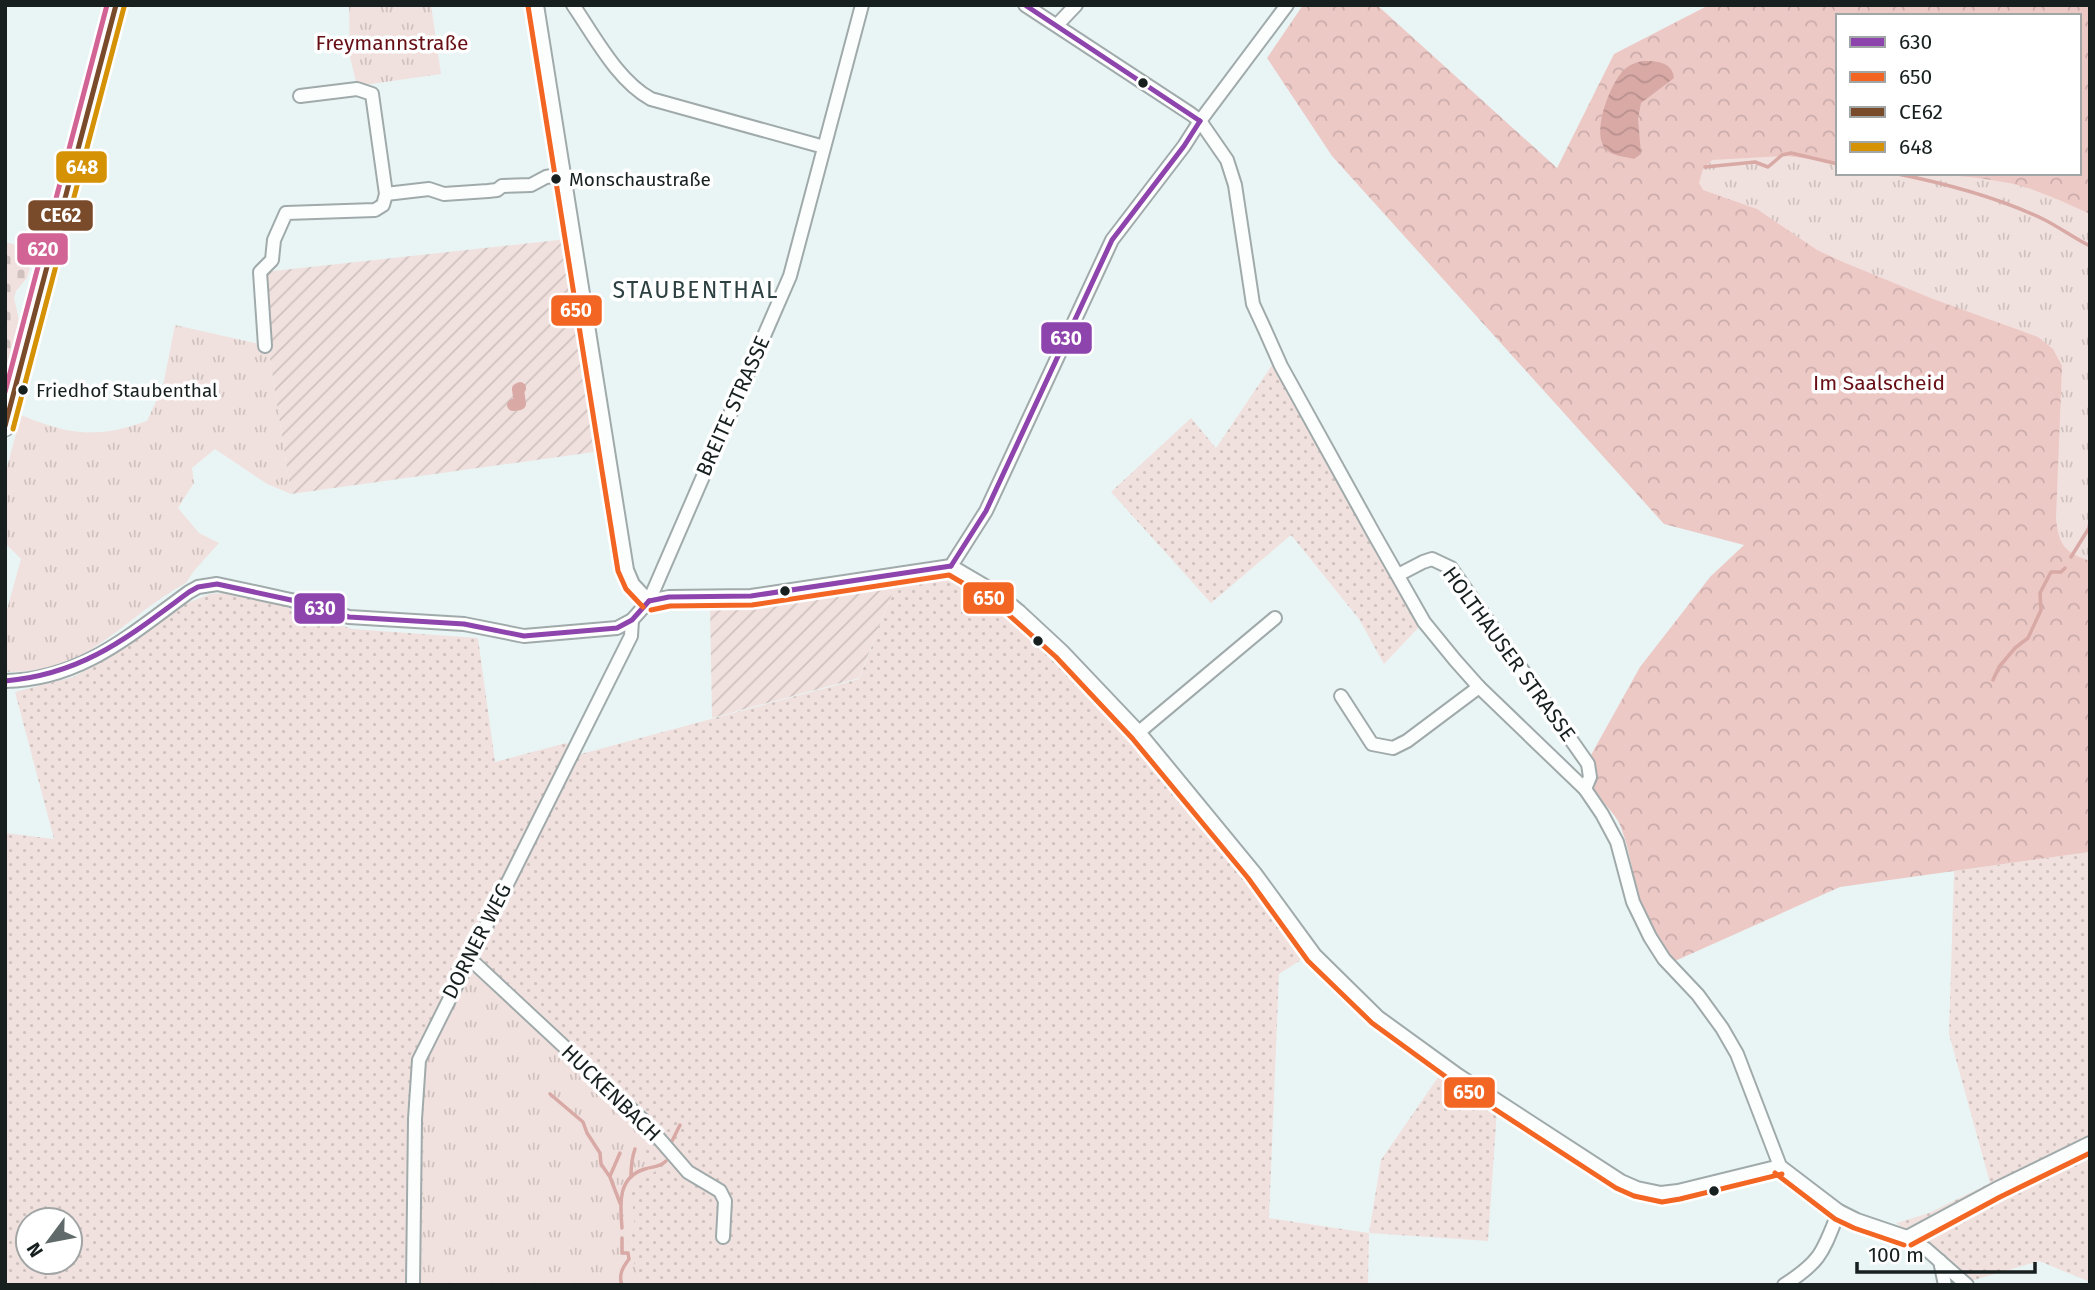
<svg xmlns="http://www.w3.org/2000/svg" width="2095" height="1290" font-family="'Fira Sans',sans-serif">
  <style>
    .grass { fill: url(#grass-dots); fill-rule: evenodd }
    .forest { fill: url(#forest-crowns); fill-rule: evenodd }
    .cemetery { fill: url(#cemetery-stones) }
    .park { fill: url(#park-tufts) }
    .garden { fill: url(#garden-furrows) }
    .water { fill: url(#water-waves) }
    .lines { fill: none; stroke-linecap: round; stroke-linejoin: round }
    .stream { stroke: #d8a9a5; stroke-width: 3.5 }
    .canal { stroke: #d8a9a5; stroke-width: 12 }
    .street-casing { stroke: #a0aaaa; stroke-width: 16 }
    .secondary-casing { stroke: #a0aaaa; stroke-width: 21 }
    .street { stroke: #fcfefe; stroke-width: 12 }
    .secondary { stroke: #fcfefe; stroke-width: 18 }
    .bus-1-casing { stroke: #fff; stroke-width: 10 }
    .bus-2-casing { stroke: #fff; stroke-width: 10 }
    .bus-3-casing { stroke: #fff; stroke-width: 10 }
    .bus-4-casing { stroke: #fff; stroke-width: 10 }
    .bus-5-casing { stroke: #fff; stroke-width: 10 }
    .bus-1 { stroke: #8e44ad; stroke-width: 5 }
    .bus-2 { stroke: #f26522; stroke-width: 5 }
    .bus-3 { stroke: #7a4b2a; stroke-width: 5 }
    .bus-4 { stroke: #d59205; stroke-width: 5 }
    .bus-5 { stroke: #d26395; stroke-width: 5 }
    .bus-dot { fill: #171f1f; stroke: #fff; stroke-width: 2.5 }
    .labels { text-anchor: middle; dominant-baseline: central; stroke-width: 7; stroke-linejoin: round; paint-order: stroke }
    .bus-label { font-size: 19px; fill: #171f1f; stroke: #fff; text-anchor: start }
    .park-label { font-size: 21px; fill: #670f15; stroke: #fff }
    .street-label { font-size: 21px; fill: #171f1f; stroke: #fff }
    .neighbourhood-label { font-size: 23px; letter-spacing: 2px; fill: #2d4142; stroke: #fff }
    .line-badge { stroke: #fff; stroke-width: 2.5 }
    .badge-label { font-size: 19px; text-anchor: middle; font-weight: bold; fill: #fff }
  </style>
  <defs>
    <pattern id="grass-dots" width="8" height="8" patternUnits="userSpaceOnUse" patternTransform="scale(1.75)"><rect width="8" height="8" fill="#f1e1de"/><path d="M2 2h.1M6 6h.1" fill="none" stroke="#cec1be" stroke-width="1.8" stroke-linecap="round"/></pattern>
    <pattern id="forest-crowns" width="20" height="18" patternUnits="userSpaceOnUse" patternTransform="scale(1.75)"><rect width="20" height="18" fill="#edc9c6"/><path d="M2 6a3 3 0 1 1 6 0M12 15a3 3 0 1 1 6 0" fill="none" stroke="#caacaa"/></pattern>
    <pattern id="cemetery-stones" width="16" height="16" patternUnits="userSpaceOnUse" patternTransform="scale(1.75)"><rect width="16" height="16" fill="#f1e1de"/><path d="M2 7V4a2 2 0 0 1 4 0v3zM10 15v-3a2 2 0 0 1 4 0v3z" fill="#cec1be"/></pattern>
    <pattern id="park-tufts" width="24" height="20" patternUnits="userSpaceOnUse" patternTransform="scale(1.75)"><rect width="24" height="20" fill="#f1e1de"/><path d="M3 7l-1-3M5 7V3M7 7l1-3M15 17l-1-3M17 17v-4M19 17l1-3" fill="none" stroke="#cec1be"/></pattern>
    <pattern id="garden-furrows" width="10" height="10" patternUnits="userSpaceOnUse" patternTransform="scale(1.75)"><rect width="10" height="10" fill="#f1e1de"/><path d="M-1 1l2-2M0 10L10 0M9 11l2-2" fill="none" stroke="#cec1be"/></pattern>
    <pattern id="water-waves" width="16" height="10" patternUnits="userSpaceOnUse" patternTransform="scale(1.75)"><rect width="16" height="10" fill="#d8a9a5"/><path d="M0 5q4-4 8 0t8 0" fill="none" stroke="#b9918e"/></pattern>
  </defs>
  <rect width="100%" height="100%" fill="#e9f5f5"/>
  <g class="grass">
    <polygon points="1274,362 1420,626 1384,664 1359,619 1291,535 1211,603 1111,492 1191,418 1216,448"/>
    <path d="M953,577L1028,630L1129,732L1219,836L1307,956L1279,974L1269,1218L1369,1233L1381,1160L1441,1073L1497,1109L1488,1241L1369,1233L1368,1285H5V833L54,839L15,692L73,677L109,658L180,606L210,594L223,593L280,605L352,629L478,638L495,762L566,743L581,754L859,679L895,586ZM28,1220H70V1262H28Z"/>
    <polygon points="2090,852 2090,1282 2039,1261 1971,1281 1896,1223 1929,1213 1990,1183 1949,1034 1954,871"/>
  </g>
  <path class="forest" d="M1303,5H1377L1557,168L1614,54L1709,5H2090V852L1840,887L1675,961C1632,925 1639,872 1620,825C1615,813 1601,802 1594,790L1595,772L1591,755L1640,667L1710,577L1744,545L1664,524L1332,156L1267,58ZM1838,16H2079V173H1838Z"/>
  <polygon class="cemetery" points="5,242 35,250 27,278 16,291 14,298 19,320 5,373"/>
  <g class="park">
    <polygon points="349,5 431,5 441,74 357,86 350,57"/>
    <path d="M1786,156L1838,162V173C1895,173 1953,172 2009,183C2037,189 2064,202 2090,214V561C2064,552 2059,545 2056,519L2062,366L2053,349L2038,337L1933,299L1843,262L1817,250L1757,209L1703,190L1699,183L1703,169L1712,160Z"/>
    <path d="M175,325L268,346L291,494L267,484L215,449L192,468L194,483L178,508L199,533L219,543L193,572L186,583C119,620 91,673 5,672V617L21,559L5,543V475L21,415C69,435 97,439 147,421L163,386Z"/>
    <polygon points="469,970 609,1098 647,1142 640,1148 656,1171 631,1187 635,1229 626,1236 641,1285 422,1285 424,1082 429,1048"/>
  </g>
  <g class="garden">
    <polygon points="568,239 601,451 291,494 268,346 264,272"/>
    <polygon points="895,586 859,678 712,718 710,605 775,604"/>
  </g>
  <path class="water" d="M1642,61C1656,61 1672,61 1674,78L1641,103L1638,119L1641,154L1634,159C1627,157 1614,156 1608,151C1589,137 1610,84 1623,71C1628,65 1635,63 1642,61Z"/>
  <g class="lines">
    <g class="stream">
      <polyline points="1705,167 1755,162 1768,167 1782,155 1791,153 1838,164"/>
      <path d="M1893,173C1944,183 1995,196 2043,219C2059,227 2074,238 2090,246"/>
      <polyline points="2071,557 2089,528 2090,521"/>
      <polyline points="1993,680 1999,667 2015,648 2028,638 2041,610 2040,593 2051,572 2061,572 2065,568"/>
      <polyline points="550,1094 583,1122 587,1133 600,1153 601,1164 610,1177 620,1203"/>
      <polyline points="672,1141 680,1125"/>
      <polyline points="610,1176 620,1153"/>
      <path d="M631,1177C631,1168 632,1157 635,1149"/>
      <path d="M622,1228C620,1205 617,1177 645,1169C653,1166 659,1168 666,1161"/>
      <path d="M622,1285C618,1275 623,1267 629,1259L628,1253H622V1238"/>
    </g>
    <polyline class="canal" points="513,405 520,404 518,389 520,388"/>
    <defs>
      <g id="street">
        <polyline points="537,5 627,570 633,584 649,601"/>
        <path d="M573,5C595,37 617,80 651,99L824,147"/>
        <polyline points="1025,5 1191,114 1200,121 1227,160 1235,185 1253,304 1265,330 1281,366 1374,534 1424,622 1455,660 1479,687 1585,789 1602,814 1617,842 1633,902 1650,937 1664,959 1698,995 1722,1028 1737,1054 1780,1166 1839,1211 1857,1220 1907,1237 1926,1249 1967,1285"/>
        <polyline points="1057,25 1076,5"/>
        <polyline points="386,194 429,189 444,194 488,191 497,190 502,186 531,185 546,177 563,174"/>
        <polyline points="265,346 260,272 272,260 274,240 286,213 375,210 383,205 386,194 372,94 357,89 300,96"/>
        <polyline points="951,566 986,511 1112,240 1184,146 1200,121 1287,5"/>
        <polyline points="1398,575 1423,562 1432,559 1451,568 1588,764 1590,777 1585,789"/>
        <polyline points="649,601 669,597 751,596 951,566 997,593 1020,612 1062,651 1139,732 1255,873 1315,955 1378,1017 1458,1075 1621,1181 1637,1188 1661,1193 1678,1191 1780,1166"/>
        <path d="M5,681C81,680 131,634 189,592L198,587L217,584L291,600L349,617L464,624L524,636L617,628L632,620L649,601L790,276L862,5"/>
        <polyline points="1341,696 1372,744 1393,748 1407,741 1479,687"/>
        <polyline points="1139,732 1275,618"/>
        <polyline points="469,958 643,1120 688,1172 720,1191 725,1201 723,1237"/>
        <polyline points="1907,1237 1996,1189 2090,1143"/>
        <polyline points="1940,1261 1945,1285"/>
        <polyline points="413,1285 415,1119 419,1060 631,636 632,620"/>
        <path d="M1784,1285C1822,1261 1823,1251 1839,1211"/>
      </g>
      <polyline id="secondary" points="5,427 116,5"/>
    </defs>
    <use href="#street" class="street-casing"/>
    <use href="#secondary" class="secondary-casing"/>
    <use href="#street" class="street"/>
    <use href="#secondary" class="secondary"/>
    <defs>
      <g id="bus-1">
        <polyline points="1025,5 1200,121"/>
        <polyline points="951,566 986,511 1112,240 1184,146 1200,121"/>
        <polyline points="649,601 669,597 751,596 951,566"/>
        <path d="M5,681C84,674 128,637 189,592L198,587L217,584L291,600L349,617L464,624L524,636L617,628L632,620L649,601"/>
      </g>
      <g id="bus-2">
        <polyline points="528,6 618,571 626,589 643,607"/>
        <polyline points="651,610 670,606 752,605 949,575 992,600 1056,657 1132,738 1248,878 1308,961 1372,1023 1453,1082 1616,1188 1634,1196 1662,1202 1680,1199 1782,1174"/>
        <polyline points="1775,1173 1835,1219 1854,1228 1904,1245"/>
        <polyline points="1911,1245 2000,1197 2090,1153"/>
      </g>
      <polyline id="bus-3" points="5,426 116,5"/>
      <polyline id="bus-4" points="13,429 124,7"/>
      <polyline id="bus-5" points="5,392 107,5"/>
    </defs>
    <use href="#bus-1" class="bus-1-casing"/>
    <use href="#bus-2" class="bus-2-casing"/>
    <use href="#bus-3" class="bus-3-casing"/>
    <use href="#bus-4" class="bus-4-casing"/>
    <use href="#bus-5" class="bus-5-casing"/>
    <use href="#bus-1" class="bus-1"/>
    <use href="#bus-2" class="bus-2"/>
    <use href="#bus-3" class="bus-3"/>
    <use href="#bus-4" class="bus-4"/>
    <use href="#bus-5" class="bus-5"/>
  </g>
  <g class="bus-dot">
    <circle cx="1143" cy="83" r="6"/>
    <circle cx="556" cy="179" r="6"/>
    <circle cx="23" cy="390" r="6"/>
    <circle cx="785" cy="591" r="6"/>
    <circle cx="1038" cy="641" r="6"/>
    <circle cx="1714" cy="1191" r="6"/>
  </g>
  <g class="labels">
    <g class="bus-label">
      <text x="569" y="179">Monschaustraße</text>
      <text x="36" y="390">Friedhof Staubenthal</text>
    </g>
    <g class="park-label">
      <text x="392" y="43">Freymannstraße</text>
      <text x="1879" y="383">Im Saalscheid</text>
    </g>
    <g class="street-label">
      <text transform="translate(733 406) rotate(-66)">BREITE STRASSE</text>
      <text transform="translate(1509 654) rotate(54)">HOLTHAUSER STRASSE</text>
      <text transform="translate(477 941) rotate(-63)">DORNER WEG</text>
      <text transform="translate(611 1093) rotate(44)">HUCKENBACH</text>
    </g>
    <g class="neighbourhood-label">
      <text x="696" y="290">STAUBENTHAL</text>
    </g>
  </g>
  <g class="line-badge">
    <rect x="55" y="150" width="53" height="34" rx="7" fill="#d59205"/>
    <rect x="27" y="199" width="67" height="33" rx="7" fill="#7a4b2a"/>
    <rect x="16" y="232" width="53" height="34" rx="7" fill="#d26395"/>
    <rect x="550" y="294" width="53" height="33" rx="7" fill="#f26522"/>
    <rect x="1040" y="321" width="53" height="34" rx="7" fill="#8e44ad"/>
    <rect x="962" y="581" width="53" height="34" rx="7" fill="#f26522"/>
    <rect x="293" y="592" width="53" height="33" rx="7" fill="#8e44ad"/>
    <rect x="1443" y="1076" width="53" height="33" rx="7" fill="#f26522"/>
  </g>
  <g class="badge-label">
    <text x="82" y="174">648</text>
    <text x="61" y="222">CE62</text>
    <text x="43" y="256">620</text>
    <text x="576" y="317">650</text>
    <text x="1066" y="345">630</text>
    <text x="989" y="605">650</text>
    <text x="320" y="615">630</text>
    <text x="1469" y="1099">650</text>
  </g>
  <rect width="2095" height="1290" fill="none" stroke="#171f1f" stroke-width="14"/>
  <rect x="1836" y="14" width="245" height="161" fill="#ffffff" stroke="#a2a5a5" stroke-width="2"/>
  <rect x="1850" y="37" width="35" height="10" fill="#8e44ad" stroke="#a2a5a5" stroke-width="2"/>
  <text x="1899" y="49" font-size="21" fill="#171f1f">630</text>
  <rect x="1850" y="72" width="35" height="10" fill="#f26522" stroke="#a2a5a5" stroke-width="2"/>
  <text x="1899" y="84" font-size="21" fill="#171f1f">650</text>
  <rect x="1850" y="107" width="35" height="10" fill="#7a4b2a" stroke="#a2a5a5" stroke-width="2"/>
  <text x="1899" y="119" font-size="21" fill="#171f1f">CE62</text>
  <rect x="1850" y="142" width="35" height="10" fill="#d59205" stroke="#a2a5a5" stroke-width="2"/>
  <text x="1899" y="154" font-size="21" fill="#171f1f">648</text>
  <g transform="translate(49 1241) rotate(238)"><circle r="33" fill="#ffffff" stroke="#a2a5a5" stroke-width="2"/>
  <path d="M0-5L12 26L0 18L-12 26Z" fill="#606a6a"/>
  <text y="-10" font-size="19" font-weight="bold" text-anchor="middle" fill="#171f1f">N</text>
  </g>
  <path d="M1857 1262v10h178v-10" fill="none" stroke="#171f1f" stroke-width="3.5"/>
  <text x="1868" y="1262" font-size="21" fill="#171f1f" stroke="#ffffff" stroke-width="5" paint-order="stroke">100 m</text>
</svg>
